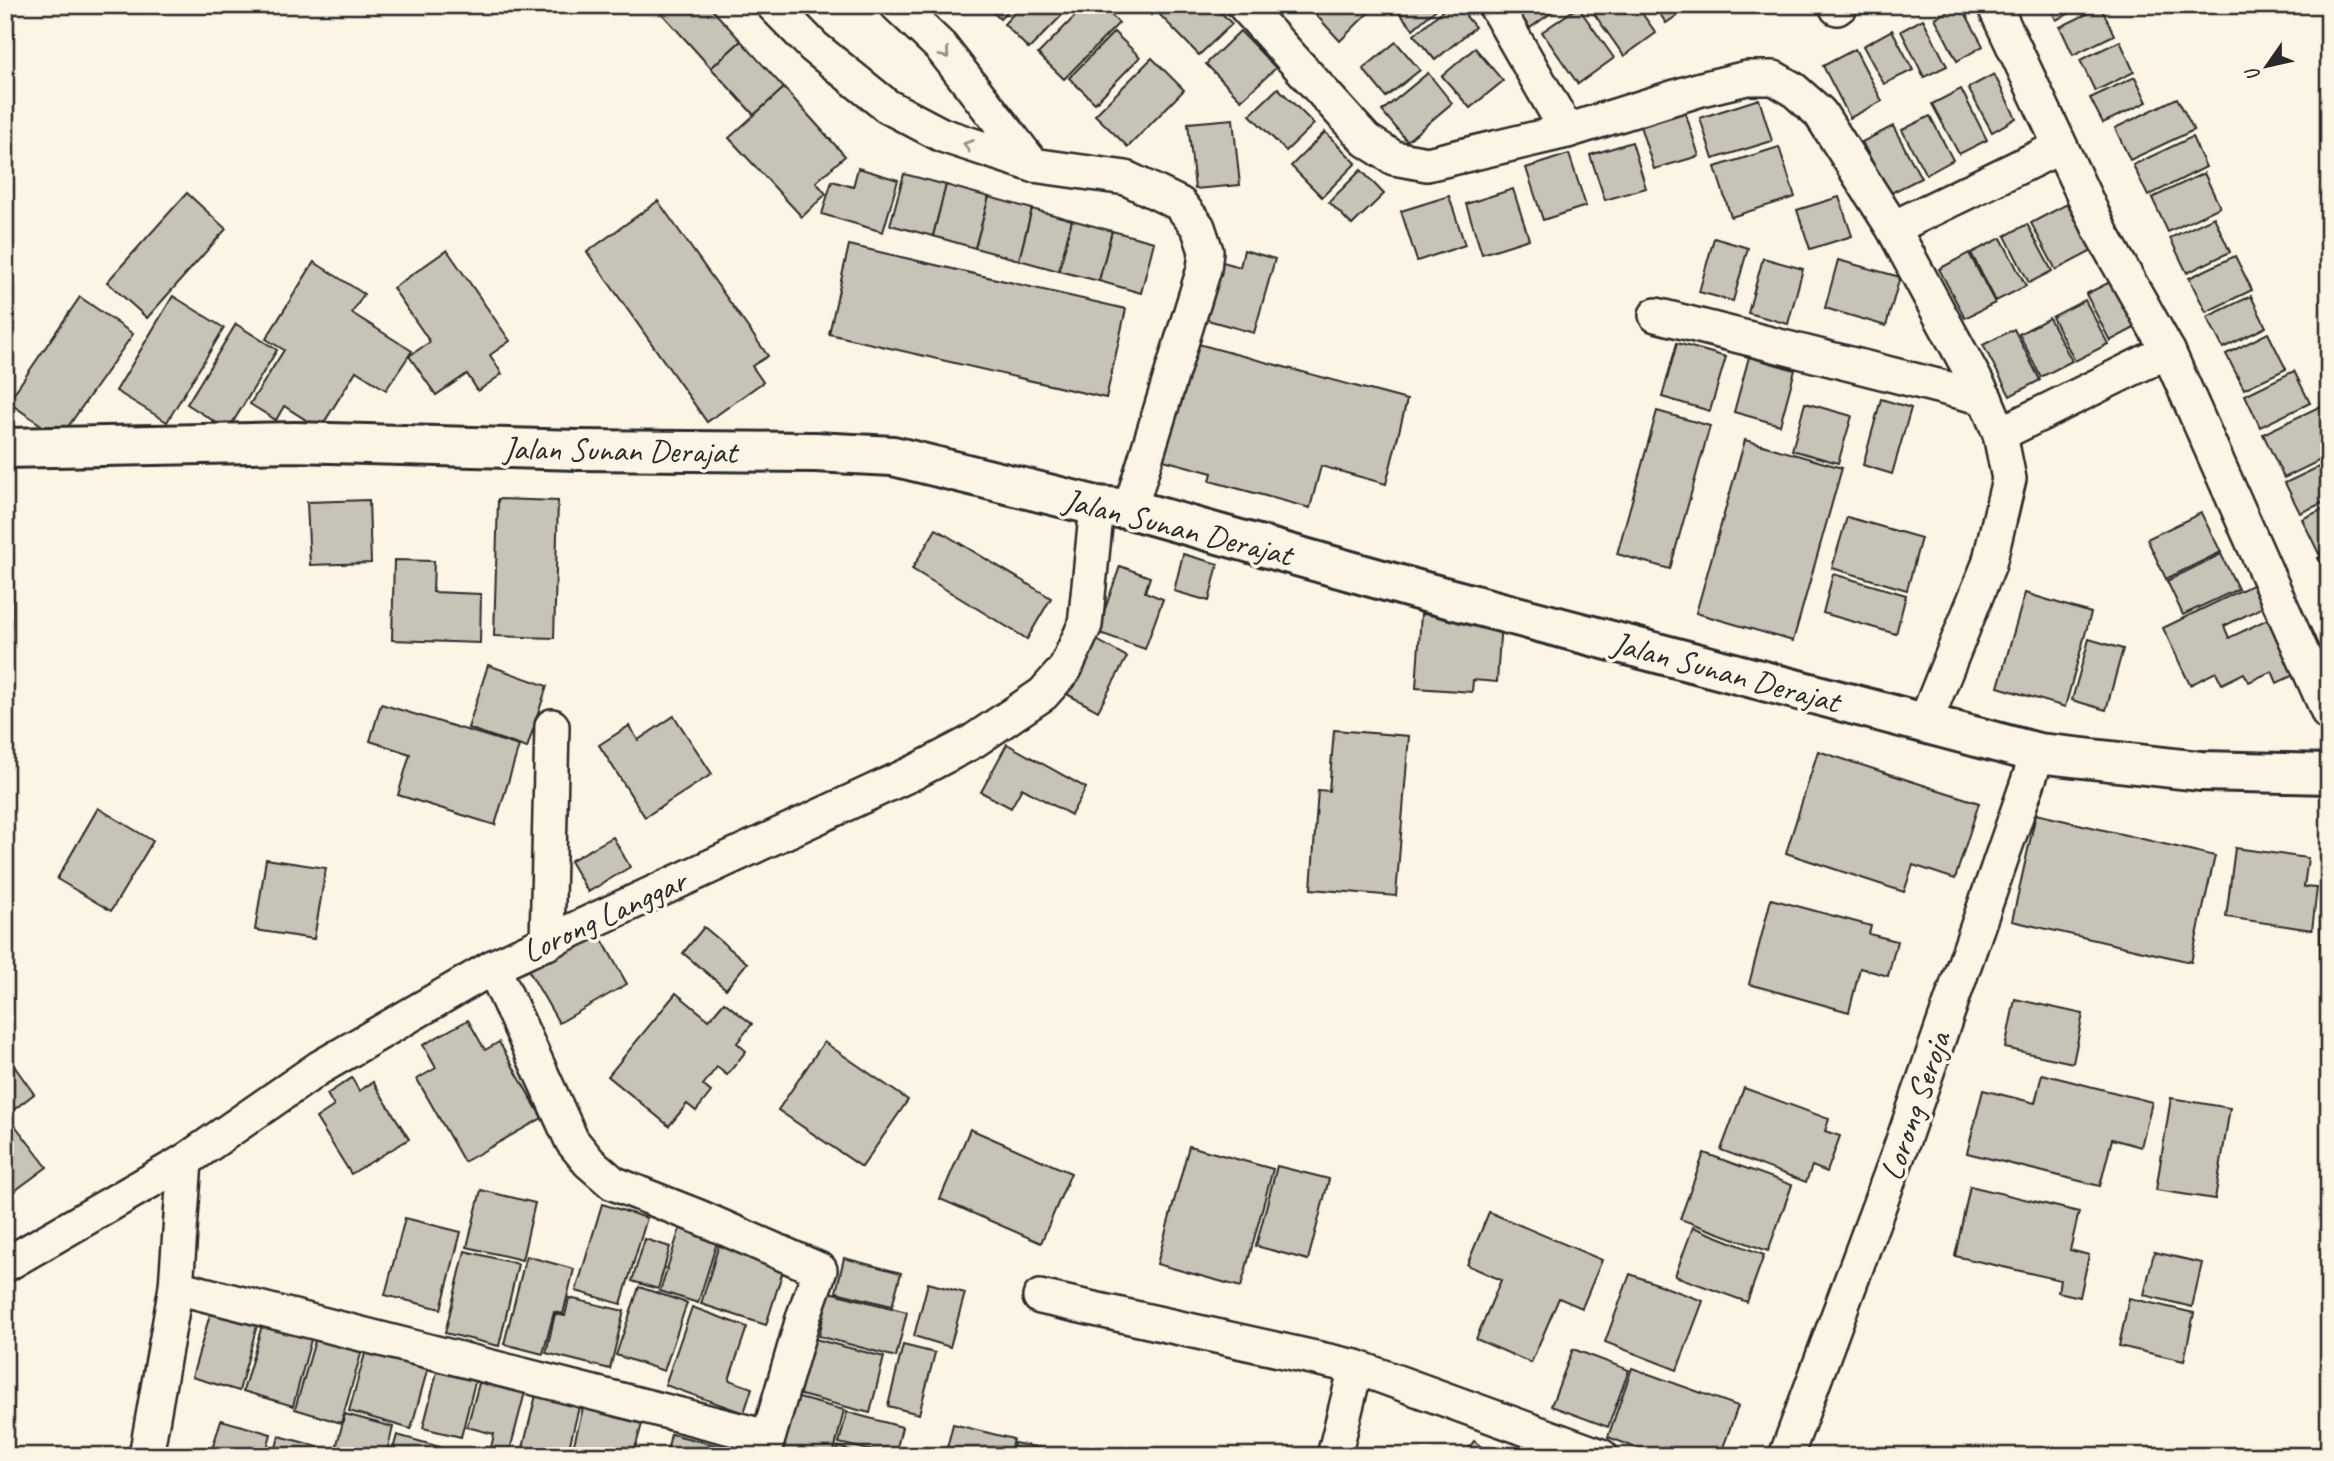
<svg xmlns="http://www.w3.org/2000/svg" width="2334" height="1461" font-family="Caveat,sans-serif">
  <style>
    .building { fill: #c8c3b7; stroke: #2b2b2b; stroke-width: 2 }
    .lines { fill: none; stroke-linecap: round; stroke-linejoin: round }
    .street-casing { stroke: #2b2b2b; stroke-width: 38 }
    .secondary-casing { stroke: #2b2b2b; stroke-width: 44 }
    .street { stroke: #fcf5e5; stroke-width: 33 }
    .secondary { stroke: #fcf5e5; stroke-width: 38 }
    .oneway { stroke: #949088 }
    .labels { text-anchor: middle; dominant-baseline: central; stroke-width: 7; stroke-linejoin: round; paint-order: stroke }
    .street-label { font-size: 33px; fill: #2b2b2b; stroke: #fcf5e5 }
  </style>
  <rect width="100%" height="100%" fill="#fcf5e5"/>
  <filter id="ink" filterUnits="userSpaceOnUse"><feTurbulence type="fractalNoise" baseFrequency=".0143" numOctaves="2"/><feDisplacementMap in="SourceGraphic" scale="14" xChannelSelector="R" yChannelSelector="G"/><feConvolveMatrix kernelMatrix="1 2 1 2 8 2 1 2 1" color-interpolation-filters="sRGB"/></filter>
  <g filter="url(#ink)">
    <g class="building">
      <polygon points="659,5 708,5 741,41 711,68 656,7"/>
      <polygon points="986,5 1014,5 1000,19"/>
      <polygon points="1022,5 1069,5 1070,7 1029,49 1004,24"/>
      <polygon points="1086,5 1102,5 1119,23 1064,79 1038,54"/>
      <polygon points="1142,5 1160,5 1151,15"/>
      <polygon points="1170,5 1214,5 1232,24 1199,55 1160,15"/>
      <polygon points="1307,5 1368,5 1372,9 1340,41"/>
      <polygon points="1397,5 1441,5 1413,29 1394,7"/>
      <polygon points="1449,5 1457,5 1475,27 1435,60 1414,35"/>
      <polygon points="1513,5 1562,5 1530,28"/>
      <polygon points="1588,5 1636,5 1656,33 1624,56"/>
      <polygon points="1654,5 1692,5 1666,23"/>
      <polygon points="1709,5 1724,5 1714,13"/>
      <polygon points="1961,5 1983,46 1957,61 1935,18"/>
      <polygon points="2049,5 2087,5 2056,20"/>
      <polygon points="1578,7 1614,58 1578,84 1542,32"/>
      <polygon points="2101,7 2114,35 2073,55 2060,27"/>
      <polygon points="1923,19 1947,66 1924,77 1901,31"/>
      <polygon points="1892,30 1913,70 1884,84 1863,46"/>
      <polygon points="1240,31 1276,68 1241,100 1206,64"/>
      <polygon points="1114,32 1140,57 1095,103 1069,78"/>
      <polygon points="741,41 784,88 754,115 711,68"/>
      <polygon points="2120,41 2134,72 2095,91 2080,60"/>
      <polygon points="1396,42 1420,70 1386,97 1363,69"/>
      <polygon points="1475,48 1503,81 1470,108 1442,76"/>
      <polygon points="1855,49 1882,101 1850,118 1823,66"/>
      <polygon points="1152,58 1184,90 1128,147 1095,115"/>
      <polygon points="1428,73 1452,103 1407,141 1382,111"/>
      <polygon points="1994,74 2016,118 1992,132 1968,88"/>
      <polygon points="2135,77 2147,102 2103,123 2090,98"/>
      <polygon points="784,88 845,156 816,182 826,194 802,217 729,138"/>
      <polygon points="1278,88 1314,124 1286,151 1250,115"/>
      <polygon points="1961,89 1987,140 1959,154 1932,104"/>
      <polygon points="2177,98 2194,130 2130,160 2115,128"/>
      <polygon points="1759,99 1772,141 1713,159 1700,118"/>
      <polygon points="1684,108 1699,156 1654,169 1639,123"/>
      <polygon points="1930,116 1953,160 1926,175 1902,130"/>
      <polygon points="1233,119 1240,185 1195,189 1188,123"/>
      <polygon points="1893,126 1921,178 1889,194 1862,142"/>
      <polygon points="1325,132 1356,163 1322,197 1291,166"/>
      <polygon points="2192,137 2206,167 2148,196 2133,165"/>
      <polygon points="1632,142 1646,188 1605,200 1590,155"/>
      <polygon points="1779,147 1795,197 1731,217 1715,167"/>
      <polygon points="1569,154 1586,206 1543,220 1526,168"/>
      <polygon points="858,168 898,180 883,232 822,214 832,181 853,187"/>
      <polygon points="1361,170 1384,194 1352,225 1329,202"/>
      <polygon points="2204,173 2220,207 2168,232 2152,198"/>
      <polygon points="904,174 946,185 933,236 890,225"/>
      <polygon points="946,185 989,197 975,248 933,236"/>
      <polygon points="1513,189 1529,239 1482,254 1466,204"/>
      <polygon points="187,193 226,229 147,318 107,282"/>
      <polygon points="1449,196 1465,245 1417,261 1401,211"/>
      <polygon points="989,197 1032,209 1019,260 975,248"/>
      <polygon points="1839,197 1852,236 1810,249 1797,210"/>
      <polygon points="658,201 768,356 752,366 763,382 707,422 587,252"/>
      <polygon points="2067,204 2092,251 2056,270 2031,223"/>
      <polygon points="1032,209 1072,220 1059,271 1019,260"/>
      <polygon points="2214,217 2230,252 2187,273 2170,238"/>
      <polygon points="1072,220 1112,231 1099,281 1059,271"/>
      <polygon points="2027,224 2052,271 2029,283 2005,236"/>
      <polygon points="1112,231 1154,242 1141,293 1099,281"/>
      <polygon points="1714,238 1748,248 1733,301 1699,292"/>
      <polygon points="2001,238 2026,286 1996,301 1971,253"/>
      <polygon points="849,245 1126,309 1106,398 829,334"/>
      <polygon points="447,250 510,341 490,355 502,374 478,391 467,374 436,395 409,356 430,342 393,288"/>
      <polygon points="1244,250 1275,259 1254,333 1197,317 1213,259 1240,267"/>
      <polygon points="1969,253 1995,303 1965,318 1939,269"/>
      <polygon points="2235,256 2252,290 2206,312 2189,278"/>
      <polygon points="1763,258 1803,269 1788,324 1748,313"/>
      <polygon points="1838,260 1900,277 1886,326 1825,308"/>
      <polygon points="314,262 364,294 352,313 412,351 386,390 356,371 320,429 284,406 276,420 250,404 284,350 266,339"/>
      <polygon points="2116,279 2140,325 2110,341 2086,294"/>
      <polygon points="173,296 224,328 167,422 116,391"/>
      <polygon points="2251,296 2266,327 2223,348 2207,317"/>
      <polygon points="80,297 133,334 60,438 8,402"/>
      <polygon points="2085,300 2108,344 2075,361 2052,317"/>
      <polygon points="2049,318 2072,361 2041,377 2019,334"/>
      <polygon points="236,324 277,350 228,430 187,404"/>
      <polygon points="2014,329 2040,380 2010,396 1983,345"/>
      <polygon points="2268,333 2286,369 2244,389 2226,354"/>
      <polygon points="1187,341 1407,400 1386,484 1321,466 1310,508 1210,481 1212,473 1156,458"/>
      <polygon points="1677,343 1726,357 1710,411 1662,397"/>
      <polygon points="1749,357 1795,370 1780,425 1734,412"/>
      <polygon points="2294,371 2310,403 2260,427 2245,395"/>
      <polygon points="1881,399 1911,408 1892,474 1863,465"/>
      <polygon points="1805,403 1852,416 1838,463 1792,450"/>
      <polygon points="2327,403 2329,456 2284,478 2263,434"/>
      <polygon points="1657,411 1710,426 1670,569 1617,554"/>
      <polygon points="1745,440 1842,468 1793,641 1696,613"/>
      <polygon points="2329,462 2329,500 2300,513 2285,483"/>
      <polygon points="498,499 558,501 554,638 494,636"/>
      <polygon points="369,500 371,563 310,565 307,502"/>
      <polygon points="2329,506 2329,549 2319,554 2302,519"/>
      <polygon points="2201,513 2221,552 2166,579 2147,539"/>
      <polygon points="1847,517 1921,538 1907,590 1832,568"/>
      <polygon points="936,529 1051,598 1027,639 912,569"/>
      <polygon points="2329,553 2329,581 2318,558"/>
      <polygon points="1183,554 1218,564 1209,601 1174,591"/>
      <polygon points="2221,554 2238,589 2183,615 2167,581"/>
      <polygon points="5,555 13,556 11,666 5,666"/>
      <polygon points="394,560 434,561 433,592 481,594 480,643 392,640"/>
      <polygon points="1120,566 1150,577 1145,592 1163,599 1145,649 1097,632"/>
      <polygon points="1833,574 1906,595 1896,634 1823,613"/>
      <polygon points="2256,583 2267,605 2224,626 2229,638 2276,615 2302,671 2277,683 2272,671 2249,682 2244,673 2222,684 2216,672 2190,685 2163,628"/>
      <polygon points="2025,593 2091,613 2065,707 1998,687"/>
      <polygon points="1421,614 1501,621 1497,682 1473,680 1472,692 1416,688"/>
      <polygon points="1095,639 1127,657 1098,711 1065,693"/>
      <polygon points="2089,639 2123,649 2106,710 2072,700"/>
      <polygon points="488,665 547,686 527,748 468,728"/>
      <polygon points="381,704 519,746 495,825 398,795 410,754 370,741"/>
      <polygon points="674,716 712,774 645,817 599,745 629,726 638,740"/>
      <polygon points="1334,730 1409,736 1396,896 1311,889 1318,790 1329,791"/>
      <polygon points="1007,744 1086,788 1071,815 1022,788 1011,808 981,792"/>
      <polygon points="1818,751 1979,803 1955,879 1913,865 1904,892 1786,853"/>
      <polygon points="98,808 153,841 111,911 57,879"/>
      <polygon points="2036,814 2215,856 2191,962 2012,921"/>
      <polygon points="613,837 630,867 588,892 570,861"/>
      <polygon points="2235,848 2308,858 2304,887 2317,888 2312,930 2226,917"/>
      <polygon points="266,859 326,868 314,939 255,930"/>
      <polygon points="2321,880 2329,880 2329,961 2320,961"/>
      <polygon points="1771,899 1871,926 1869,934 1897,941 1888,976 1860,968 1849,1012 1749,984"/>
      <polygon points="595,927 627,984 559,1023 526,966"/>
      <polygon points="704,927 747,963 726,989 683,953"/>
      <polygon points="676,993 709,1020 724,1002 752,1024 737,1043 746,1051 727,1075 717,1067 703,1085 711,1092 696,1111 687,1104 669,1126 608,1076"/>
      <polygon points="2015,999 2083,1014 2073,1063 2005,1048"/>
      <polygon points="468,1020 485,1050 499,1042 542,1118 464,1162 417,1079 436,1068 423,1045"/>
      <polygon points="824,1042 908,1100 862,1167 778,1110"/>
      <polygon points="12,1063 34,1094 7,1115 47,1167 5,1198 5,1068"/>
      <polygon points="2042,1074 2152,1102 2141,1147 2112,1139 2100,1186 1967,1153 1983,1090 2035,1103"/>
      <polygon points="352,1078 359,1091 373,1082 409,1139 351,1174 316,1118 334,1106 327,1094"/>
      <polygon points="1744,1088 1829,1119 1825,1131 1840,1136 1827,1172 1812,1166 1806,1182 1721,1150"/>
      <polygon points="2171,1098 2230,1108 2215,1199 2156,1190"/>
      <polygon points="970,1129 1071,1173 1041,1243 940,1199"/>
      <polygon points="1189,1146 1273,1169 1241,1287 1157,1264"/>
      <polygon points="1704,1153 1792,1185 1768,1251 1680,1219"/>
      <polygon points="1277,1166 1329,1179 1308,1260 1256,1246"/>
      <polygon points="1970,1186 2079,1212 2070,1250 2089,1255 2080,1297 2058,1292 2060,1280 1955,1256"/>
      <polygon points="481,1190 535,1203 522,1260 467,1247"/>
      <polygon points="602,1204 647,1218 621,1304 576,1291"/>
      <polygon points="1489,1212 1602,1260 1582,1308 1559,1298 1531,1363 1476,1339 1501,1280 1467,1265"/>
      <polygon points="405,1218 461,1232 441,1309 385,1295"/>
      <polygon points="681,1225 719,1236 698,1303 660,1291"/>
      <polygon points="1693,1227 1764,1255 1747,1302 1675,1276"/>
      <polygon points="721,1238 787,1258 766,1325 701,1304"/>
      <polygon points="645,1239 670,1247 658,1289 632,1281"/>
      <polygon points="465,1251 518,1264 499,1346 445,1333"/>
      <polygon points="2154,1252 2202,1263 2192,1307 2144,1295"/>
      <polygon points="526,1256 574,1269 563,1314 554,1312 543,1354 504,1344"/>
      <polygon points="844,1258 901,1273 892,1306 836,1292"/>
      <polygon points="1630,1274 1703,1301 1677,1370 1605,1342"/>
      <polygon points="928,1283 965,1293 950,1347 914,1336"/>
      <polygon points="639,1287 687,1303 664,1371 616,1355"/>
      <polygon points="829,1292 907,1312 896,1357 819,1336"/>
      <polygon points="569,1298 624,1311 610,1369 546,1353 555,1314 565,1316"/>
      <polygon points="2129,1298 2194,1313 2184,1361 2119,1346"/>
      <polygon points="213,1304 259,1318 239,1391 192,1377"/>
      <polygon points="692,1307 747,1327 729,1380 752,1388 744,1413 665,1385"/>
      <polygon points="263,1322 312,1336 293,1406 243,1391"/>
      <polygon points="319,1327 365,1340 341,1423 295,1409"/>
      <polygon points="811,1338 884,1357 870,1413 797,1394"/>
      <polygon points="368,1343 430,1360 411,1429 349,1411"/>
      <polygon points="903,1345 935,1353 919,1414 888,1406"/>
      <polygon points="1573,1349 1629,1370 1608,1427 1551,1406"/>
      <polygon points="439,1364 477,1374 461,1437 423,1428"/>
      <polygon points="1632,1368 1738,1406 1720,1456 1658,1456 1608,1437"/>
      <polygon points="481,1376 526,1388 509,1454 491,1448 494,1434 467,1427"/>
      <polygon points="536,1395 579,1407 567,1456 521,1456"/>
      <polygon points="795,1397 844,1410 833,1456 781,1456"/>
      <polygon points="583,1408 642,1424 634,1452 644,1456 571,1456"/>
      <polygon points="847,1412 902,1427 895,1456 839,1443"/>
      <polygon points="345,1414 393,1427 386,1456 334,1456"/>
      <polygon points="221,1420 271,1434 265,1456 210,1456"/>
      <polygon points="953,1424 1013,1439 1009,1456 945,1456"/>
      <polygon points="671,1434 735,1450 733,1456 666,1456"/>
      <polygon points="397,1435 447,1449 445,1456 391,1456"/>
      <polygon points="279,1436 328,1449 326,1456 274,1456"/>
      <polygon points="1474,1441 1493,1456 1463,1456"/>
      <polygon points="1014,1443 1070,1453 1069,1456 1011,1456"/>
      <polygon points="838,1447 871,1456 836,1456"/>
    </g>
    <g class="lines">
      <defs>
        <g id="street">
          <polyline points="773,5 814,47 887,106 942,135 1033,165 1126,178 1180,204 1198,227 1206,251 1204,269 1130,509"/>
          <polyline points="897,5 941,47 1033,165"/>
          <polyline points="1244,5 1366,140 1394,158 1427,164 1567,131 1701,89 1747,78 1774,78 1793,89 1820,113 1893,228 1985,398 2000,434 2009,479 1989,564 1924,725"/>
          <polyline points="1495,5 1567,131"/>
          <polyline points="1994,5 2102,234 2168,351 2329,714"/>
          <polyline points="1837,8 1841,5"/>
          <polyline points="1893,228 2060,147"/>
          <polyline points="1656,315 1985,398"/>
          <polyline points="2000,434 2168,351"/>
          <polyline points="547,943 552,726"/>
          <polyline points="493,967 572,1141 589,1162 613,1183 699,1217 820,1270 804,1315 763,1456"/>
          <polyline points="5,1265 185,1161 319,1068 493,967 915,772 972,742 1043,694 1065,669 1085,625 1097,506"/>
          <polyline points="176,1287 767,1437"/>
          <polyline points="1040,1297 1356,1367 1601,1456"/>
          <polyline points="146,1456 176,1287 185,1161"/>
          <polyline points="1334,1456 1356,1367"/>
          <polyline points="1786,1456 1899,1152 2038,753"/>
        </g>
        <polyline id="secondary" points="5,448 295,442 578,450 815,452 893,456 1097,506 1130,509 1425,592 2038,753 2200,771 2329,774"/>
      </defs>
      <use href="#street" class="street-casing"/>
      <use href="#secondary" class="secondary-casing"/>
      <use href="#street" class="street"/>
      <use href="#secondary" class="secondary"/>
    </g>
    <defs><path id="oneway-chevron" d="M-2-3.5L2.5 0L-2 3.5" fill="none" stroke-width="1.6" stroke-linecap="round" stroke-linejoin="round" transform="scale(1.75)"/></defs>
    <g class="oneway">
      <use href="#oneway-chevron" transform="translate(945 54) rotate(50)"/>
      <use href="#oneway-chevron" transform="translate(968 145) rotate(-160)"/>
    </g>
  </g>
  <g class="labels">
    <g class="street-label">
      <text transform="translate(620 450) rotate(1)">Jalan Sunan Derajat</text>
      <text transform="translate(1178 527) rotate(14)">Jalan Sunan Derajat</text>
      <text transform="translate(1726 672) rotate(15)">Jalan Sunan Derajat</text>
      <text transform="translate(604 916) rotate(-25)">Lorong Langgar</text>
      <text transform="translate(1915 1106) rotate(-71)">Lorong Seroja</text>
    </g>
  </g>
  <rect width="2334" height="1461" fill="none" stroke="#fcf5e5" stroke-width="28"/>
  <rect x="14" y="14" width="2306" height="1433" fill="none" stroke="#2b2b2b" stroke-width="2.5" filter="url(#ink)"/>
  <g transform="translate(2267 66) rotate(236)" stroke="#fcf5e5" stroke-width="5" paint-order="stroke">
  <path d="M0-5L12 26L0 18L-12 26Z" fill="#2b2b2b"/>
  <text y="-10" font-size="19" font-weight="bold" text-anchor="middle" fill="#2b2b2b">U</text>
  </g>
</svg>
